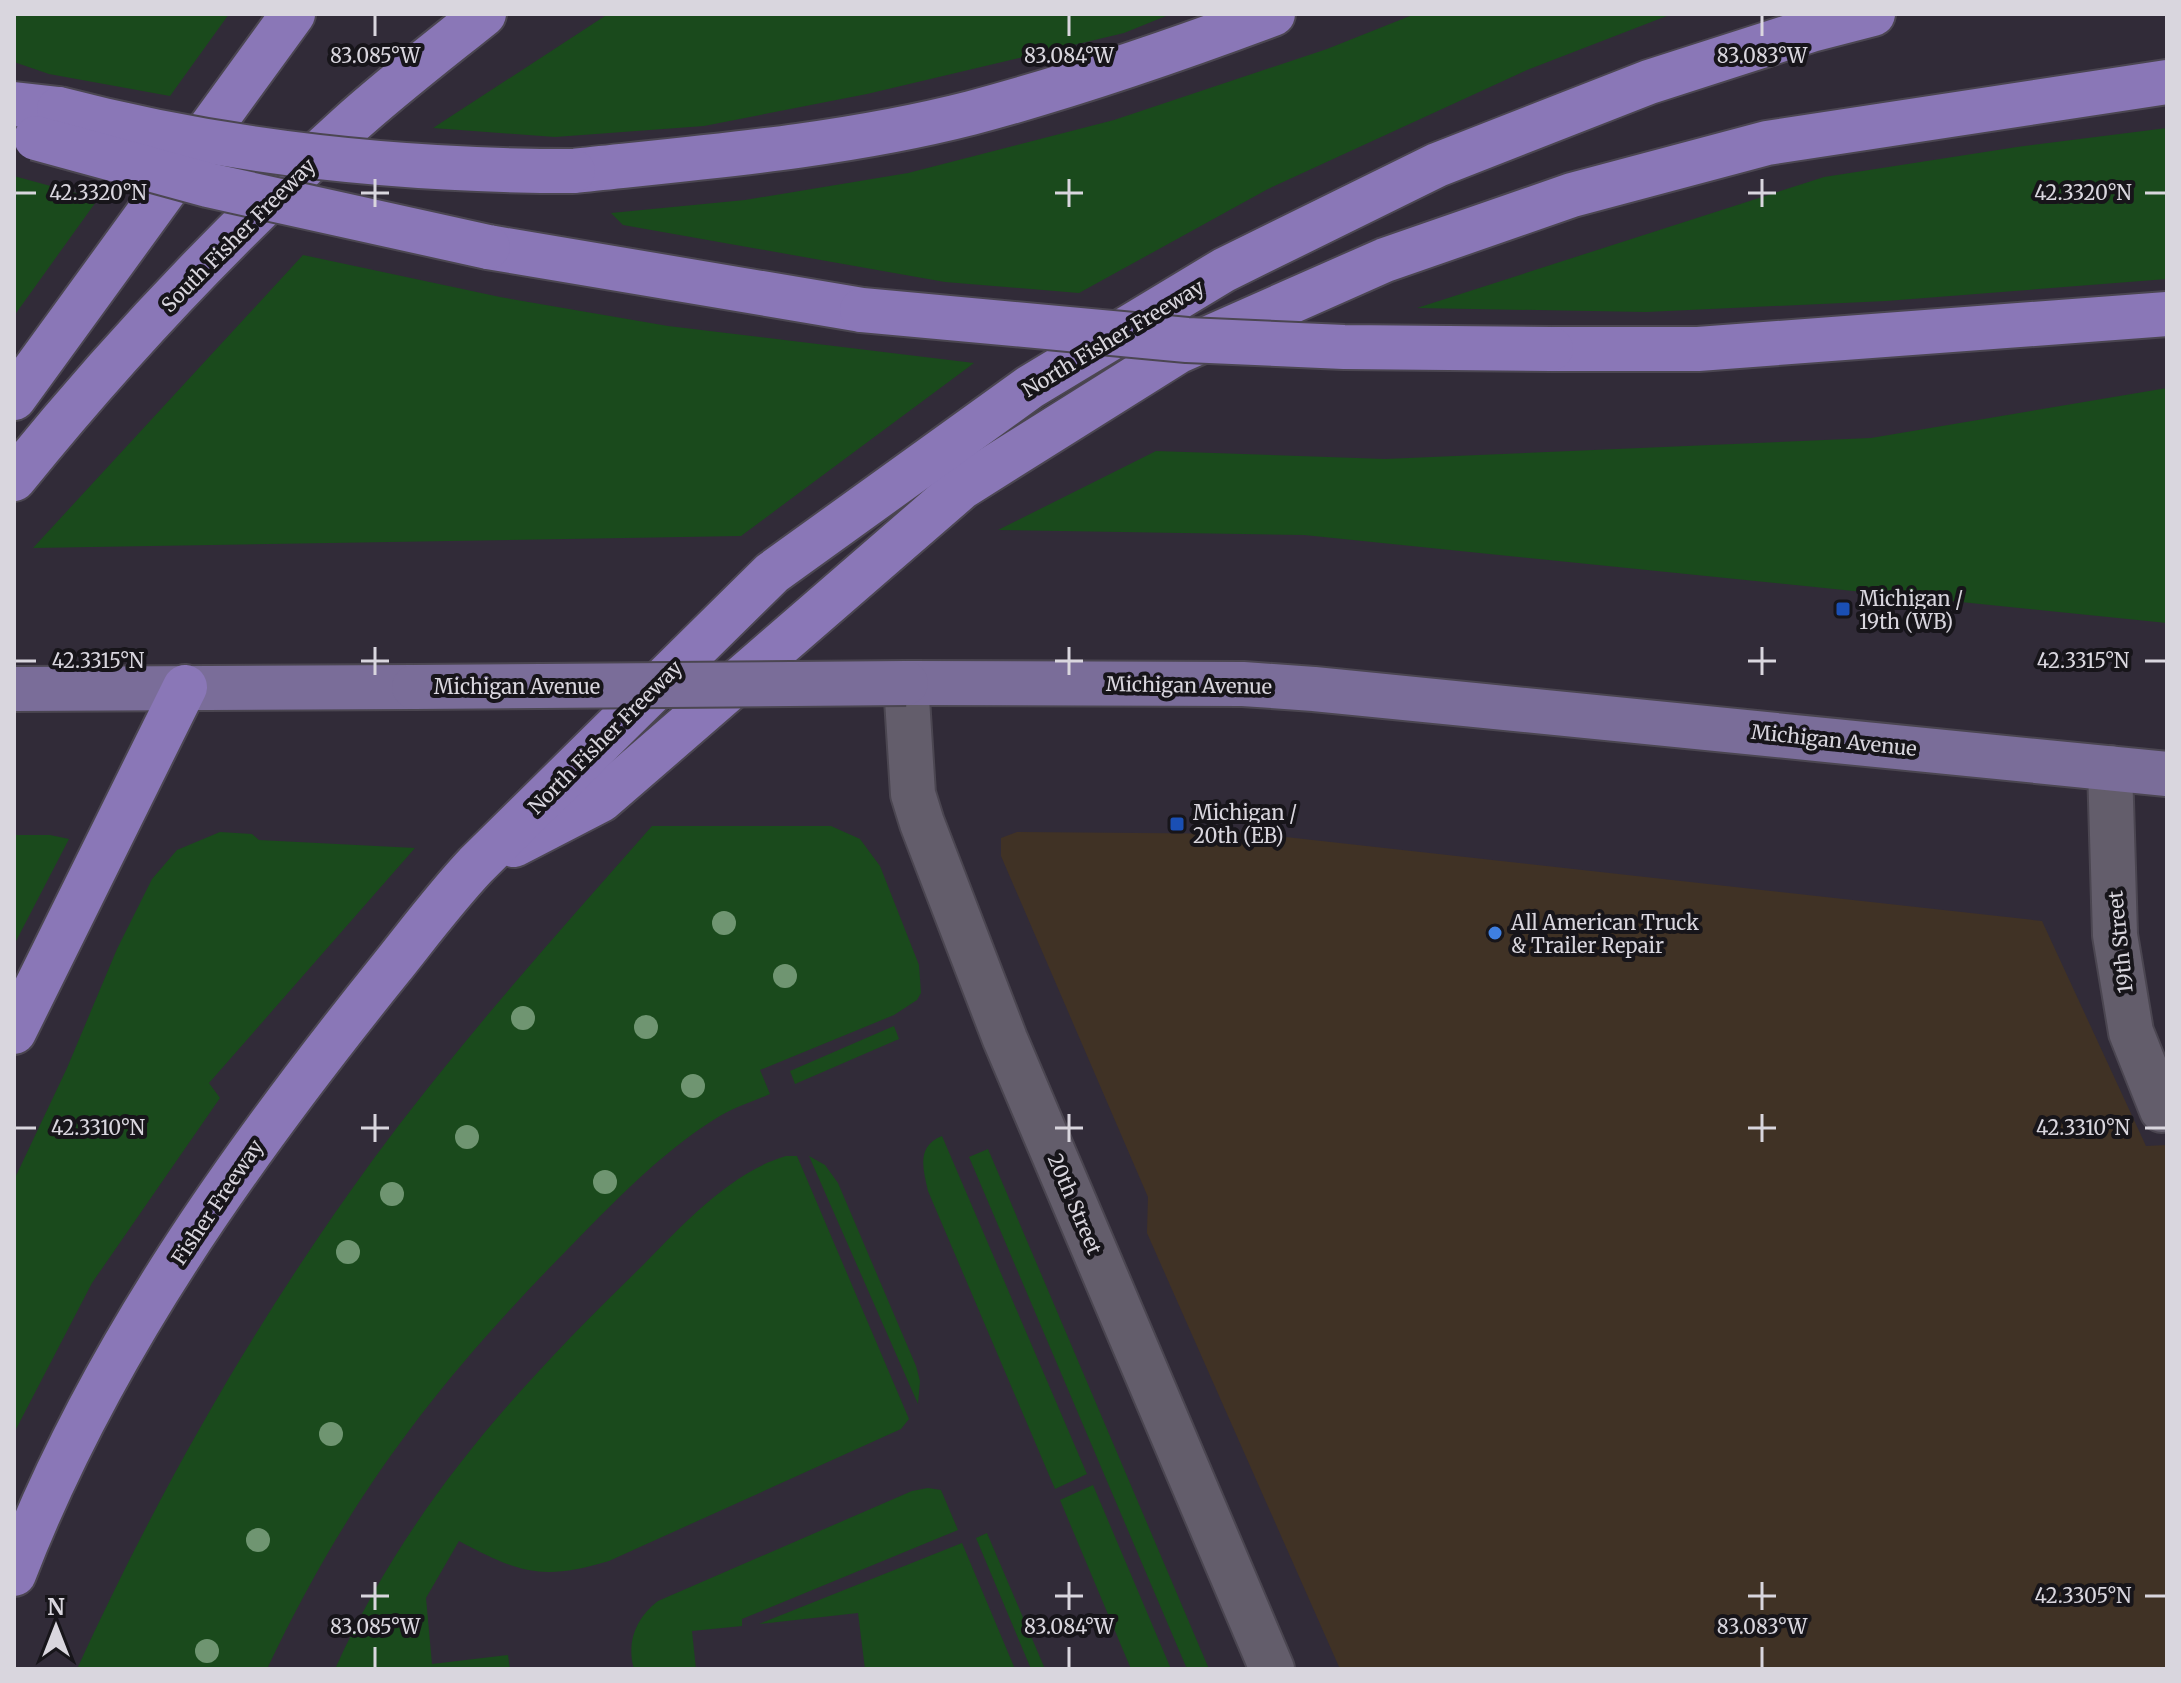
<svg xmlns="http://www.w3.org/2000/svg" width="2181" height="1683" font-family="Merriweather,serif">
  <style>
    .industrial { fill: #403225 }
    .green { fill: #1a4a1c }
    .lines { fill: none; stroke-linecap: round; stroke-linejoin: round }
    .street-casing { stroke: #4b4651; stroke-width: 48 }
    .primary-casing { stroke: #4b4651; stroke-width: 48 }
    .highway-casing { stroke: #4b4651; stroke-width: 48 }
    .street { stroke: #635d6b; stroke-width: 44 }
    .primary { stroke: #7a6d99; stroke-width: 44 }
    .highway { stroke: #8a77b7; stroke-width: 44 }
    .primary-bridge-casing { stroke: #4b4651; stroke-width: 48; stroke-linecap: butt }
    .highway-bridge-casing { stroke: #4b4651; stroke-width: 48; stroke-linecap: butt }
    .primary-bridge { stroke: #7a6d99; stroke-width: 44 }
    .highway-bridge { stroke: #8a77b7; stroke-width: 44 }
    .tree { fill: #6f9571 }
    .ticks { fill: none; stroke: #d9d6de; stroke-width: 3 }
    .transit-dot { fill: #1a4fb4; stroke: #17151a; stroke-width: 3 }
    .shop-dot { fill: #3f7fe0; stroke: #17151a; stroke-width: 3 }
    .labels { text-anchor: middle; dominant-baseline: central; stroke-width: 8; stroke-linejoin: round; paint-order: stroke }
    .street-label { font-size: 20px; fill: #d9d6de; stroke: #17151a }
    .poi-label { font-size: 20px; fill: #d9d6de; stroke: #17151a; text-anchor: start }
    .ticks-label { font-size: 20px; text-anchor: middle; fill: #d9d6de; stroke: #17151a; stroke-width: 8; stroke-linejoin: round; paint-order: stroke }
  </style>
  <rect width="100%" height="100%" fill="#312b38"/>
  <polygon class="industrial" points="1017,832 1259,834 2042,921 2146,1146 2167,1145 2167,1669 1340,1669 1147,1233 1148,1197 1001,856 1001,838"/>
  <g class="green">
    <polygon points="14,14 229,14 170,96 49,74 14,62"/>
    <polygon points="608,14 1171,14 1124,33 867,94 704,126 555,137 433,128"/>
    <polygon points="1415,14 1672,14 1527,70 1268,189 1079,293 945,282 623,225 611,213 745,200 908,173 1114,120 1327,49"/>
    <polygon points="2167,128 2167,279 1886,301 1646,312 1417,308 1824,177 2017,147"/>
    <polygon points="14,176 98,199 14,316"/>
    <polygon points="303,255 500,297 668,326 974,363 741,536 33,548"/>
    <polygon points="2167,388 2167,623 1304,535 998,530 1156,451 1385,459 1871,438"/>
    <path d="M652,826H831L860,839L880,866L919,965L921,993L917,1000L894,1015L760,1070L770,1094C752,1102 732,1108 715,1119C659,1154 611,1205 565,1252C435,1384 347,1500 267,1669H77C159,1490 256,1320 372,1161C458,1044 556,935 652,826Z"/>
    <polygon points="220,832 252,834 259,840 415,848 209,1083 220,1098 92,1283 14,1433 14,1180 67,1068 117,949 152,879 177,850"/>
    <polygon points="14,835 50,835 69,839 14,945"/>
    <polygon points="894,1026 899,1039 795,1084 790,1071"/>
    <path d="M942,1136L1087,1474L1055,1489L928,1191C923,1169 916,1146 942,1136Z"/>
    <polygon points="988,1149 1209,1669 1187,1669 969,1157"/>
    <path d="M786,1156H797L909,1419L901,1429L609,1561C542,1581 519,1573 459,1541L426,1598L432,1664L508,1655L510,1669H335C408,1507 513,1392 638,1270C680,1228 728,1173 786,1156Z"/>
    <polygon points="809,1156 825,1165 838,1183 916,1366 920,1381 918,1404"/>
    <polygon points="1093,1485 1171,1669 1131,1669 1060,1500"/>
    <path d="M928,1488L941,1490L958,1530L742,1619V1626L692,1631L696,1669H634C626,1642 636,1618 658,1601L912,1491Z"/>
    <polygon points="987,1533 1045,1669 1031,1669 976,1538"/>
    <polygon points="962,1543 1015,1669 865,1669 858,1613 759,1624"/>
  </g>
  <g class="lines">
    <defs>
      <g id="street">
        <polyline points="906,683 913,794 922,823 1005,1039 1272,1669"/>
        <polyline points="2110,768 2115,935 2131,1032 2162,1110"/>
      </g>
      <g id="primary">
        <polyline points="906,683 1243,684 1314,689 2167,774"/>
        <polyline points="14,689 414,687"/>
      </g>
      <g id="highway">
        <polyline points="14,104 59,109"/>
        <path d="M573,171C706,157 842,146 971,113C1073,86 1174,51 1273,14"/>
        <polyline points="488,247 862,310"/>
        <polyline points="1551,349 1698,349 2167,314"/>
        <polyline points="14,398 293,14"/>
        <path d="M14,479C115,354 228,234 348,126C391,87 438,51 484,14"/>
        <polyline points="514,845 601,800 962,487 1177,352 1385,260 1572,195 1767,143 2167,82"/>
        <polyline points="14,1032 185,687"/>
        <path d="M14,1574C100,1351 242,1153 391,968C419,933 445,898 476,865L772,573L1030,387L1224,270L1437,165L1649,82L1811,30L1873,14"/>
      </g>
    </defs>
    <use href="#street" class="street-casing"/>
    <use href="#primary" class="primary-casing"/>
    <use href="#highway" class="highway-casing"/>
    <use href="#street" class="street"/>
    <use href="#primary" class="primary"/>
    <use href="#highway" class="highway"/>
    <defs>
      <polyline id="primary-bridge" points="414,687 906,683"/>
      <g id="highway-bridge">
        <path d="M59,109C227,153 400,171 573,171"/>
        <polyline points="36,138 208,185 488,247"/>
        <polyline points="862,310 1187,340 1344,347 1551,349"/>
      </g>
    </defs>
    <use href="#primary-bridge" class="primary-bridge-casing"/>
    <use href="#highway-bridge" class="highway-bridge-casing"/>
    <use href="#primary-bridge" class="primary-bridge"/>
    <use href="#highway-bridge" class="highway-bridge"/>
  </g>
  <g class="tree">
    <circle cx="724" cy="923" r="12"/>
    <circle cx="785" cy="976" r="12"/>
    <circle cx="523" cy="1018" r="12"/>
    <circle cx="646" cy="1027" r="12"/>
    <circle cx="693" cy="1086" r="12"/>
    <circle cx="467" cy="1137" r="12"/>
    <circle cx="605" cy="1182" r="12"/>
    <circle cx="392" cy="1194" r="12"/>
    <circle cx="348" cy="1252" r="12"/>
    <circle cx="331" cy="1434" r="12"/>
    <circle cx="258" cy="1540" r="12"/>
    <circle cx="207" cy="1651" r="12"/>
  </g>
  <path class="ticks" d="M375,16V36M1069,16V36M1762,16V36M375,179V207M1069,179V207M1762,179V207M16,193H36M361,193H389M1055,193H1083M1748,193H1776M2145,193H2165M375,647V675M1069,647V675M1762,647V675M16,661H36M361,661H389M1055,661H1083M1748,661H1776M2145,661H2165M375,1114V1142M1069,1114V1142M1762,1114V1142M16,1128H36M361,1128H389M1055,1128H1083M1748,1128H1776M2145,1128H2165M375,1582V1610M1069,1582V1610M1762,1582V1610M361,1596H389M1055,1596H1083M1748,1596H1776M2145,1596H2165M375,1647V1667M1069,1647V1667M1762,1647V1667"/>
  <g class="transit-dot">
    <rect x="1835" y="601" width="16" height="16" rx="4"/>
    <rect x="1169" y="816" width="16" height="16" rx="4"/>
  </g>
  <circle class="shop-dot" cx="1495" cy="933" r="8"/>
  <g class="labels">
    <g class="street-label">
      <text transform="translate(238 235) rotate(-45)">South Fisher Freeway</text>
      <text transform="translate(1113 338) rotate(-31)">North Fisher Freeway</text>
      <text transform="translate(1189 685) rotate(1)">Michigan Avenue</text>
      <text x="517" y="686">Michigan Avenue</text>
      <text transform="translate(605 737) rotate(-45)">North Fisher Freeway</text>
      <text transform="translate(1834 740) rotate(6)">Michigan Avenue</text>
      <text transform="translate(2120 942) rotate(-96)">19th Street</text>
      <text transform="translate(217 1202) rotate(-56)">Fisher Freeway</text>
      <text transform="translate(1075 1204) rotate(67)">20th Street</text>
    </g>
    <g class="poi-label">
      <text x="1859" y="598">Michigan /<tspan x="1859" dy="23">19th (WB)</tspan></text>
      <text x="1193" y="812">Michigan /<tspan x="1193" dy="23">20th (EB)</tspan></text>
      <text x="1511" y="922">All American Truck<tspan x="1511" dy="23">&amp; Trailer Repair</tspan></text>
    </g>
  </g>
  <g class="ticks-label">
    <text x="375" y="63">83.085°W</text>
    <text x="1069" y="63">83.084°W</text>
    <text x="1762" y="63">83.083°W</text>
    <text x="98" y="200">42.3320°N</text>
    <text x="2083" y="200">42.3320°N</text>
    <text x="98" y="668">42.3315°N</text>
    <text x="2083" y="668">42.3315°N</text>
    <text x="98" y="1135">42.3310°N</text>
    <text x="2083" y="1135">42.3310°N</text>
    <text x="2083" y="1603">42.3305°N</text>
    <text x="375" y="1634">83.085°W</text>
    <text x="1069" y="1634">83.084°W</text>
    <text x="1762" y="1634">83.083°W</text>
  </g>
  <rect width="2181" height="1683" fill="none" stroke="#d9d6de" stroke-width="32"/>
  <g transform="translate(56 1627)" stroke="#17151a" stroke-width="6" paint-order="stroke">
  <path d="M0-6L14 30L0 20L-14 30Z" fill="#d9d6de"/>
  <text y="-12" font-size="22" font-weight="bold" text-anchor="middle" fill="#d9d6de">N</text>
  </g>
</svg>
